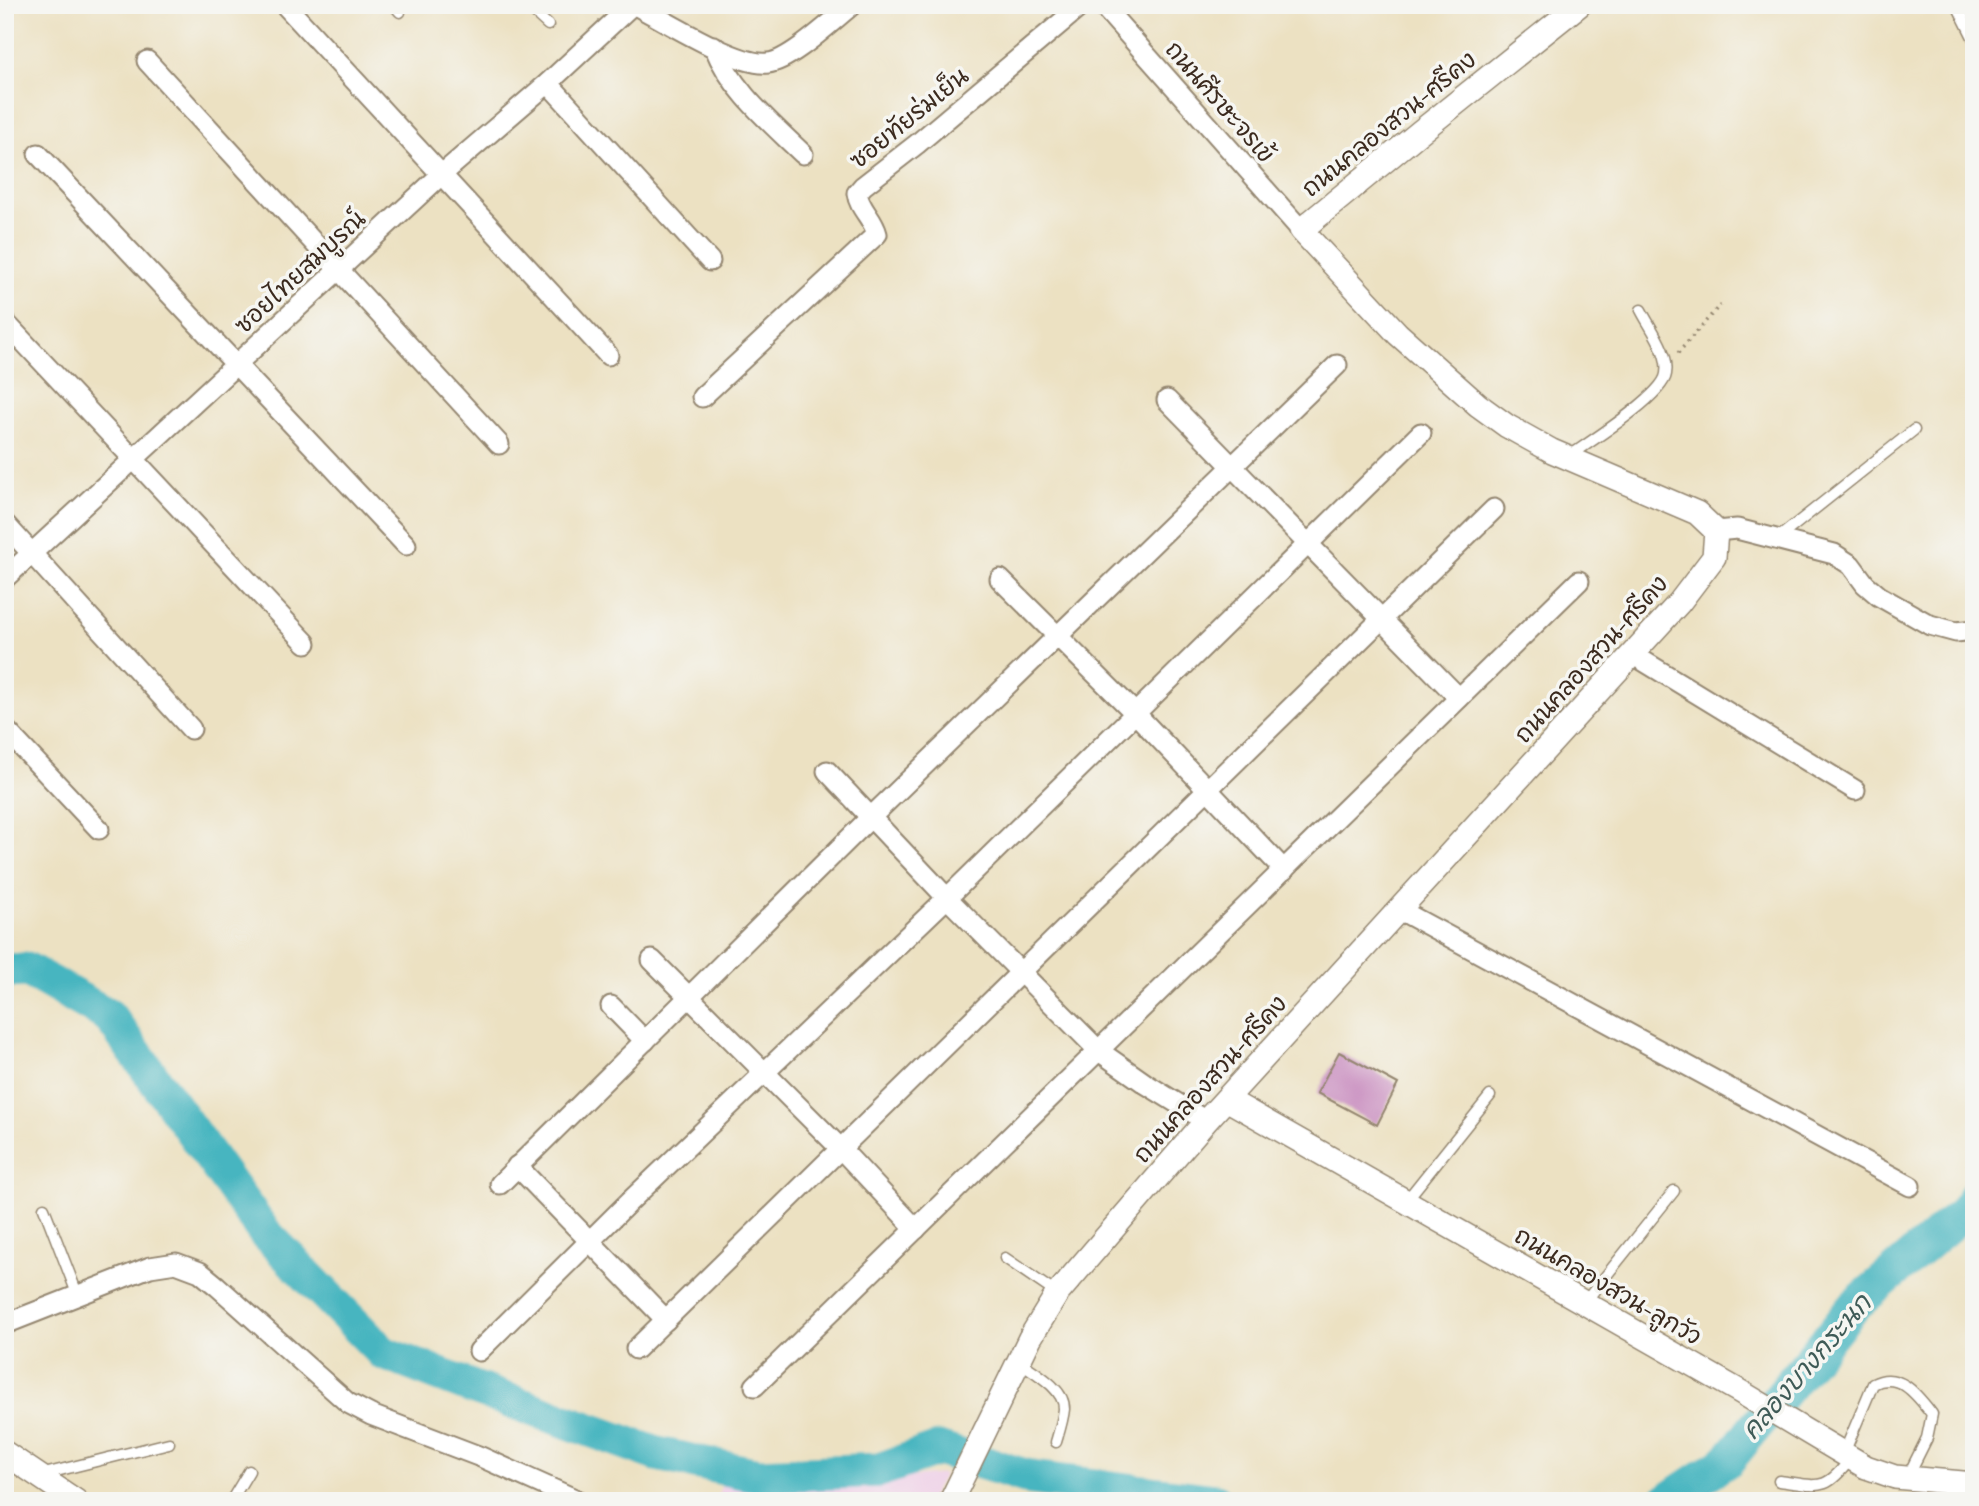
<svg xmlns="http://www.w3.org/2000/svg" width="1979" height="1506" font-family="'Comic Neue','Playpen Sans Thai',sans-serif">
  <style>
    .built { fill: #efd0e7 }
    .lines { fill: none; stroke-linecap: round; stroke-linejoin: round }
    .river { stroke: #46b5c0; stroke-width: 35 }
    .building { fill: #ca91c1 }
    .service-casing { stroke: #948670; stroke-width: 13 }
    .minor-casing { stroke: #948670; stroke-width: 23 }
    .tertiary-casing { stroke: #948670; stroke-width: 26 }
    .path { stroke: #948670; stroke-width: 3.5; stroke-dasharray: 2 5; stroke-linecap: butt }
    .service { stroke: #fff; stroke-width: 10 }
    .minor { stroke: #fff; stroke-width: 19 }
    .tertiary { stroke: #fff; stroke-width: 23 }
    .labels { text-anchor: middle; dominant-baseline: central; stroke-width: 7; stroke-linejoin: round; paint-order: stroke }
    .street-label { font-size: 24px; fill: #3b2a1e; stroke: #f6f6f2 }
    .water-label { font-size: 26px; font-style: italic; fill: #3f5b57; stroke: #f6f6f2 }
  </style>
  <rect width="100%" height="100%" fill="#f6f6f2"/>
  <filter id="ink" filterUnits="userSpaceOnUse"><feTurbulence type="fractalNoise" baseFrequency=".0143" numOctaves="2"/><feDisplacementMap in="SourceGraphic" scale="14" xChannelSelector="R" yChannelSelector="G"/><feConvolveMatrix kernelMatrix="1 2 1 2 8 2 1 2 1" color-interpolation-filters="sRGB"/></filter>
  <filter id="wash" filterUnits="userSpaceOnUse"><feTurbulence type="fractalNoise" baseFrequency=".00686" numOctaves="4" result="noise"/><feDisplacementMap in="SourceGraphic" scale="28" xChannelSelector="R" yChannelSelector="G"/><feGaussianBlur stdDeviation="1.57" result="paint"/><feColorMatrix in="noise" values="0 0 0 0 0 0 0 0 0 0 0 0 0 0 0 0 0 1.4 0 .05"/><feComposite in="paint" operator="in"/></filter>
  <g filter="url(#wash)">
    <rect width="100%" height="100%" fill="#ece1c2"/>
    <polygon class="built" points="944,1474 929,1501 715,1501 724,1480 749,1478 851,1487 886,1479"/>
    <g class="lines">
      <g class="river">
        <polyline points="5,971 28,970 109,1016 264,1232 383,1353 474,1388 657,1454 758,1475 879,1470 938,1449 1032,1478 1216,1501"/>
        <polyline points="1666,1501 1728,1460 1855,1305 1962,1214 1974,1197"/>
      </g>
    </g>
    <g id="blocks">
      <polygon class="building" points="1339,1052 1398,1084 1377,1125 1317,1093"/>
    </g>
  </g>
  <g filter="url(#ink)">
    <use href="#blocks" fill-opacity="0" stroke="#948670" stroke-width="2"/>
    <g class="lines">
      <defs>
        <g id="service">
          <polyline points="394,5 400,12"/>
          <polyline points="526,5 548,25"/>
          <polyline points="1957,5 1974,39"/>
          <path d="M1568,457C1588,443 1663,396 1666,374C1670,353 1650,328 1641,310"/>
          <polyline points="1777,539 1914,430"/>
          <polyline points="1406,1201 1490,1096"/>
          <polyline points="44,1208 78,1296"/>
          <polyline points="1005,1258 1056,1293"/>
          <polyline points="1585,1302 1674,1191"/>
          <path d="M1020,1362C1034,1372 1065,1389 1064,1409C1063,1420 1059,1432 1056,1442"/>
          <path d="M1844,1453L1873,1384C1899,1370 1917,1395 1932,1414L1927,1438L1907,1478"/>
          <polyline points="40,1475 169,1443"/>
          <path d="M1779,1481C1819,1486 1825,1493 1851,1458"/>
          <polyline points="231,1501 249,1471"/>
        </g>
        <g id="minor">
          <polyline points="285,5 608,355"/>
          <path d="M635,5C664,20 738,67 768,63C790,61 833,20 852,5"/>
          <polyline points="1102,5 1301,230"/>
          <path d="M714,46C731,90 770,122 803,154"/>
          <polyline points="147,61 499,444"/>
          <polyline points="548,83 710,261"/>
          <polyline points="38,154 406,545"/>
          <polyline points="5,322 306,643"/>
          <path d="M702,397L877,234C873,218 859,209 857,193L863,186L917,144L1082,5"/>
          <polyline points="1167,400 1459,698"/>
          <polyline points="5,524 191,729"/>
          <polyline points="1716,531 1737,529 1834,554 1851,565 1865,584 1879,596 1930,625 1956,632 1974,630"/>
          <polyline points="5,578 441,175 548,83 632,5"/>
          <polyline points="1000,579 1135,713 1284,870"/>
          <polyline points="1632,654 1855,790"/>
          <polyline points="5,729 99,829"/>
          <polyline points="827,771 947,898 1099,1051 1146,1084 1206,1121"/>
          <polyline points="1398,909 1910,1186"/>
          <polyline points="652,960 841,1149 916,1229"/>
          <polyline points="611,1006 645,1041"/>
          <polyline points="517,1166 666,1320"/>
          <polyline points="500,1184 870,818 1337,365"/>
          <polyline points="5,1324 150,1267 176,1263 200,1272 217,1286 348,1403 371,1415 481,1457 579,1501"/>
          <polyline points="636,1349 1494,509"/>
          <polyline points="479,1351 629,1202 947,898 1421,433"/>
          <polyline points="755,1386 1579,581"/>
        </g>
        <g id="tertiary">
          <polyline points="1228,1100 1739,1391 1866,1467 1895,1477 1974,1484"/>
          <polyline points="5,1453 76,1501"/>
          <polyline points="951,1501 1030,1338 1057,1294 1206,1121 1679,603 1714,557 1716,531 1697,513 1552,451 1507,426 1478,405 1398,334 1301,230 1420,132 1579,5"/>
        </g>
      </defs>
      <use href="#service" class="service-casing"/>
      <use href="#minor" class="minor-casing"/>
      <use href="#tertiary" class="tertiary-casing"/>
      <polyline class="path" points="1678,353 1720,305"/>
      <use href="#service" class="service"/>
      <use href="#minor" class="minor"/>
      <use href="#tertiary" class="tertiary"/>
    </g>
  </g>
  <g class="labels">
    <g class="street-label">
      <text transform="translate(1220 102) rotate(49)">ถนนศีรษะจรเข้</text>
      <text transform="translate(909 118) rotate(-39)">ซอยทัยร่มเย็น</text>
      <text transform="translate(1389 124) rotate(-39)">ถนนคลองสวน-ศรีคง</text>
      <text transform="translate(300 272) rotate(-43)">ซอยไทยสมบูรณ์</text>
      <text transform="translate(1591 659) rotate(-48)">ถนนคลองสวน-ศรีคง</text>
      <text transform="translate(1210 1079) rotate(-48)">ถนนคลองสวน-ศรีคง</text>
      <text transform="translate(1608 1286) rotate(30)">ถนนคลองสวน-ลูกวัว</text>
    </g>
    <g class="water-label">
      <text transform="translate(1807 1367) rotate(-49)">คลองบางกระนก</text>
    </g>
  </g>
  <rect width="1979" height="1506" fill="none" stroke="#f6f6f2" stroke-width="28"/>
</svg>
